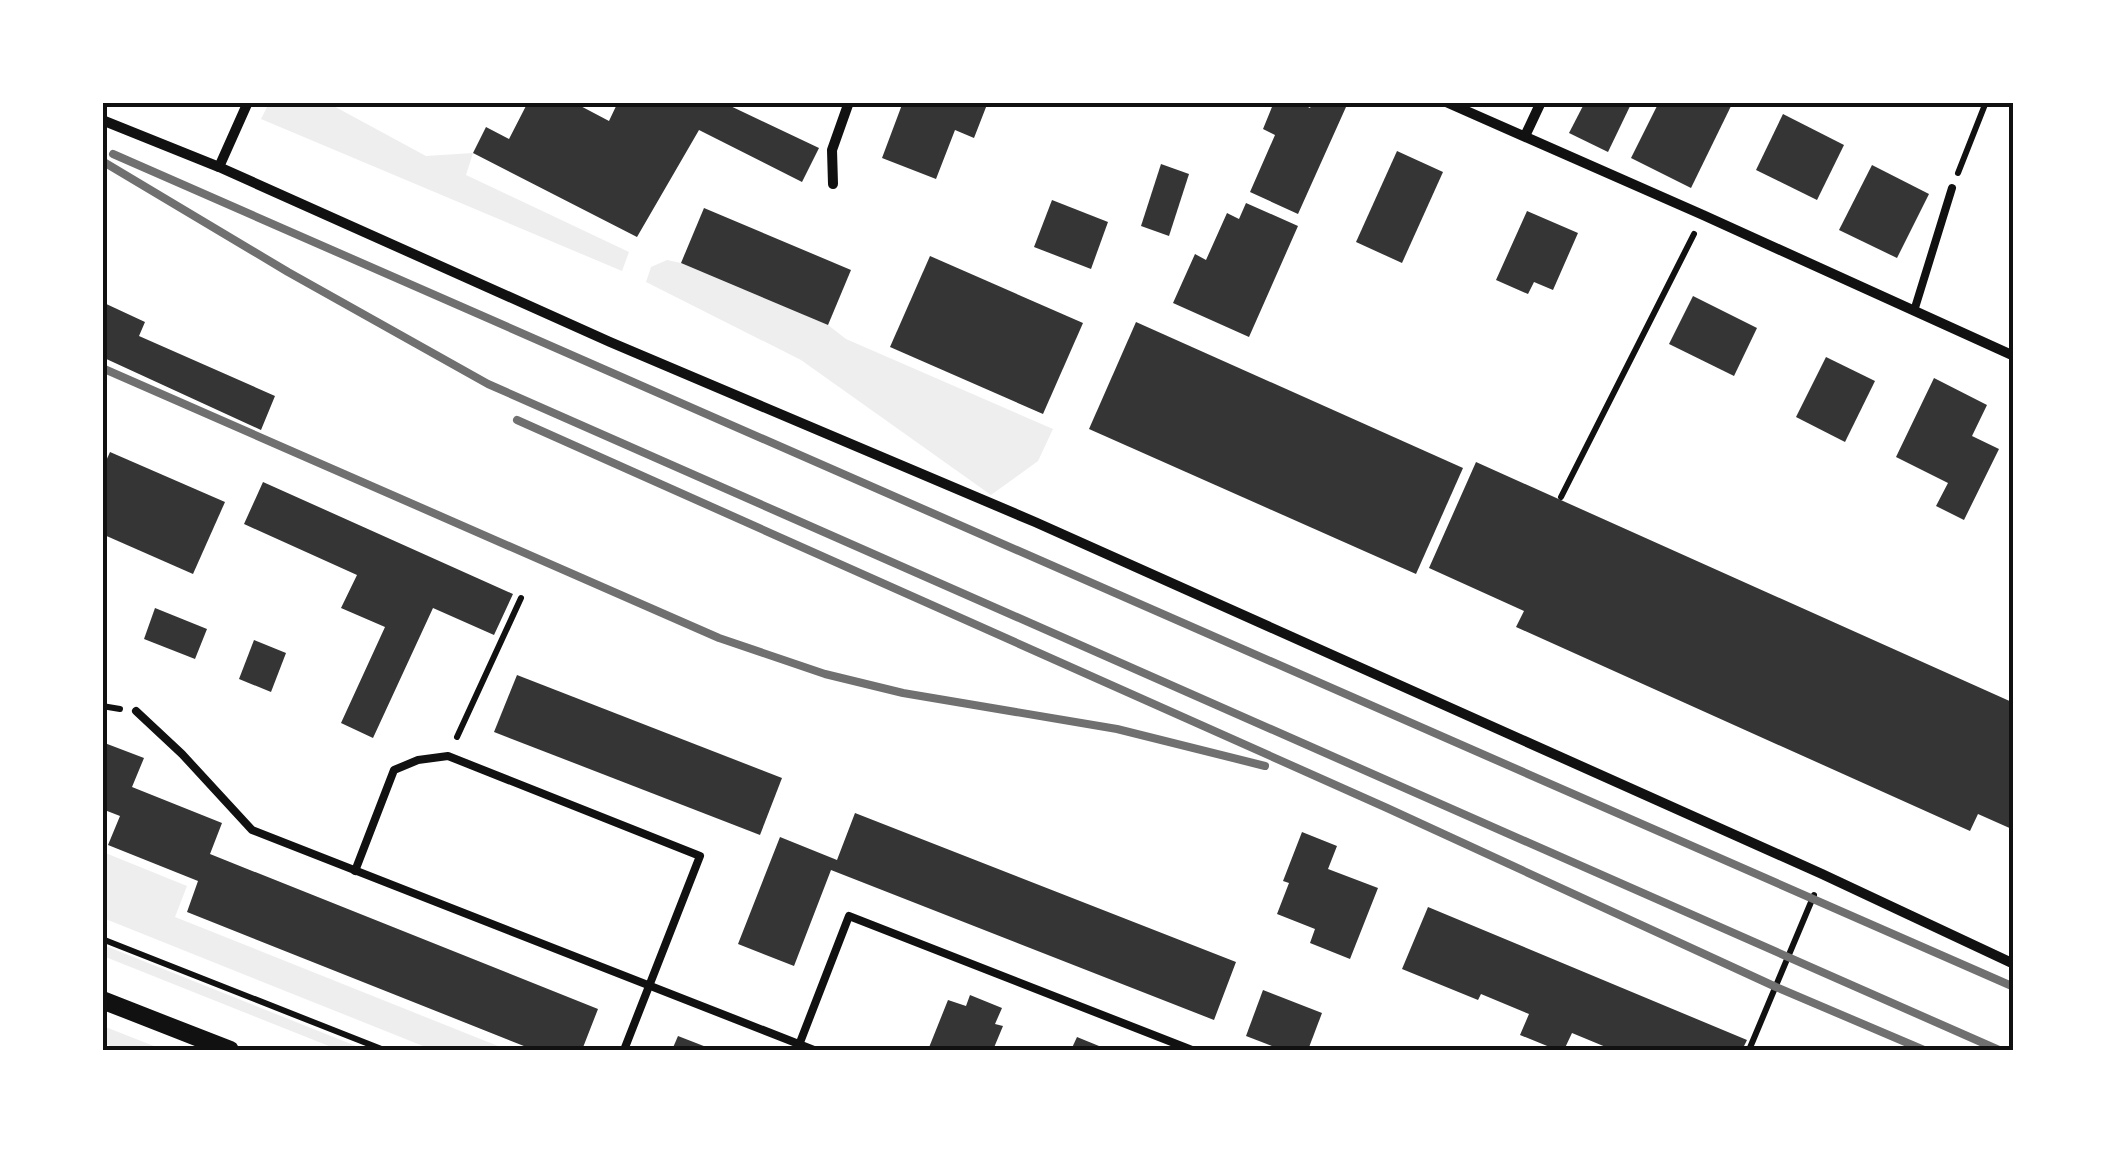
<svg xmlns="http://www.w3.org/2000/svg" width="2116" height="1153" font-family="Literata,serif">
  <style>
    .green { fill: #eee }
    .building { fill: #353535 }
    .lines { fill: none; stroke-linecap: round; stroke-linejoin: round }
    .path { stroke: #111; stroke-width: 6 }
    .service { stroke: #111; stroke-width: 8 }
    .minor { stroke: #111; stroke-width: 10 }
    .tertiary { stroke: #111; stroke-width: 18 }
    .rail { stroke: #707070; stroke-width: 8 }
    .neatline { fill: none; stroke: #111; stroke-width: 4 }
  </style>
  <rect width="100%" height="100%" fill="#fff"/>
  <g class="green">
    <polygon points="269,103 328,103 426,156 473,153 466,175 629,252 622,271 261,119"/>
    <polygon points="667,260 681,263 828,325 846,339 1053,429 1038,461 991,495 801,360 646,282 651,267"/>
    <polygon points="103,852 187,886 175,917 508,1050 433,1050 103,918"/>
    <polygon points="102,945 103,945 366,1050 339,1050 103,956"/>
    <polygon points="102,1026 103,1026 164,1050 120,1050 103,1043"/>
  </g>
  <g class="building">
    <polygon points="528,102 573,102 609,121 618,102 702,102 709,106 711,102 722,102 819,148 802,182 699,130 637,237 473,153 486,127 509,139"/>
    <polygon points="903,102 988,102 974,138 955,130 936,179 882,158"/>
    <polygon points="1274,102 1298,102 1310,108 1313,102 1337,102 1346,107 1298,214 1250,192 1275,135 1263,129"/>
    <polygon points="1585,102 1632,102 1608,152 1569,133"/>
    <polygon points="1659,102 1733,102 1691,188 1631,158"/>
    <polygon points="1783,114 1844,145 1817,200 1756,170"/>
    <polygon points="1397,151 1443,172 1402,263 1356,242"/>
    <polygon points="1161,164 1189,174 1169,236 1141,226"/>
    <polygon points="1872,165 1929,194 1897,258 1839,230"/>
    <polygon points="1052,200 1108,222 1091,269 1034,247"/>
    <polygon points="1246,203 1298,226 1249,337 1173,303 1195,254 1206,260 1227,213 1239,219"/>
    <polygon points="704,208 851,270 828,325 681,263"/>
    <polygon points="1527,211 1578,233 1553,290 1534,282 1528,294 1496,280"/>
    <polygon points="930,256 1083,323 1043,414 890,347"/>
    <polygon points="1693,296 1757,328 1734,376 1669,344"/>
    <polygon points="102,302 145,322 139,336 275,396 261,430 102,357"/>
    <polygon points="1136,322 1463,468 1416,574 1089,429"/>
    <polygon points="1826,357 1875,381 1845,442 1796,417"/>
    <polygon points="1934,378 1987,405 1972,436 1999,449 1964,520 1936,506 1948,483 1896,457"/>
    <polygon points="110,452 225,502 193,574 102,534 102,470"/>
    <polygon points="1476,462 2014,703 2014,830 1978,814 1970,831 1516,627 1524,611 1429,568"/>
    <polygon points="263,482 513,594 494,635 433,608 373,738 341,723 385,627 341,608 357,575 244,524"/>
    <polygon points="155,608 207,629 195,659 144,639"/>
    <polygon points="254,640 286,653 271,692 239,679"/>
    <polygon points="517,675 782,778 760,835 494,732"/>
    <polygon points="102,742 144,758 132,787 222,823 210,854 598,1009 582,1050 534,1050 187,912 198,881 108,845 120,816 102,809"/>
    <polygon points="855,813 1236,962 1214,1020 831,870 794,966 738,944 780,837 837,860"/>
    <polygon points="1302,832 1337,846 1328,869 1378,888 1350,959 1310,943 1315,929 1277,914 1289,883 1283,881"/>
    <polygon points="1428,907 1747,1040 1742,1050 1613,1050 1572,1033 1564,1050 1557,1050 1520,1035 1529,1014 1481,994 1478,1000 1402,969"/>
    <polygon points="1263,990 1322,1013 1308,1050 1282,1050 1246,1036"/>
    <polygon points="970,995 1002,1008 995,1024 1003,1026 993,1050 928,1050 948,1000 966,1006"/>
    <polygon points="678,1036 714,1050 672,1050"/>
    <polygon points="1077,1037 1099,1046 1097,1050 1071,1050"/>
  </g>
  <g class="lines">
    <g class="path">
      <polyline points="1958,173 1986,102"/>
      <polyline points="1561,497 1694,234"/>
      <polyline points="102,706 120,709"/>
      <polyline points="457,737 521,598"/>
      <polyline points="102,939 384,1050"/>
      <polyline points="1749,1050 1814,895"/>
    </g>
    <g class="service">
      <polyline points="1914,311 1952,188"/>
      <polyline points="136,711 182,754 252,830 814,1050"/>
      <polyline points="355,871 394,770 418,760 448,756 700,856 624,1050"/>
      <polyline points="799,1045 849,916 1192,1050"/>
    </g>
    <g class="minor">
      <polyline points="1446,102 1703,215 2014,356"/>
      <polyline points="102,120 219,167 610,342 1035,522 1822,874 2014,964"/>
      <polyline points="1525,136 1541,102"/>
      <polyline points="219,167 248,102"/>
      <polyline points="833,184 832,150 849,102"/>
    </g>
    <polyline class="tertiary" points="102,1000 230,1050"/>
    <g class="rail">
      <polyline points="113,154 2014,987"/>
      <polyline points="102,161 288,272 488,384 1999,1050"/>
      <polyline points="102,368 719,638 825,674 903,693 1117,729 1265,766"/>
      <polyline points="517,420 1387,808 1776,987 1924,1050"/>
    </g>
  </g>
  <rect width="2116" height="1153" fill="none" stroke="#ffffff" stroke-width="210"/>
  <rect x="105" y="105" width="1906" height="943" class="neatline"/>
</svg>
